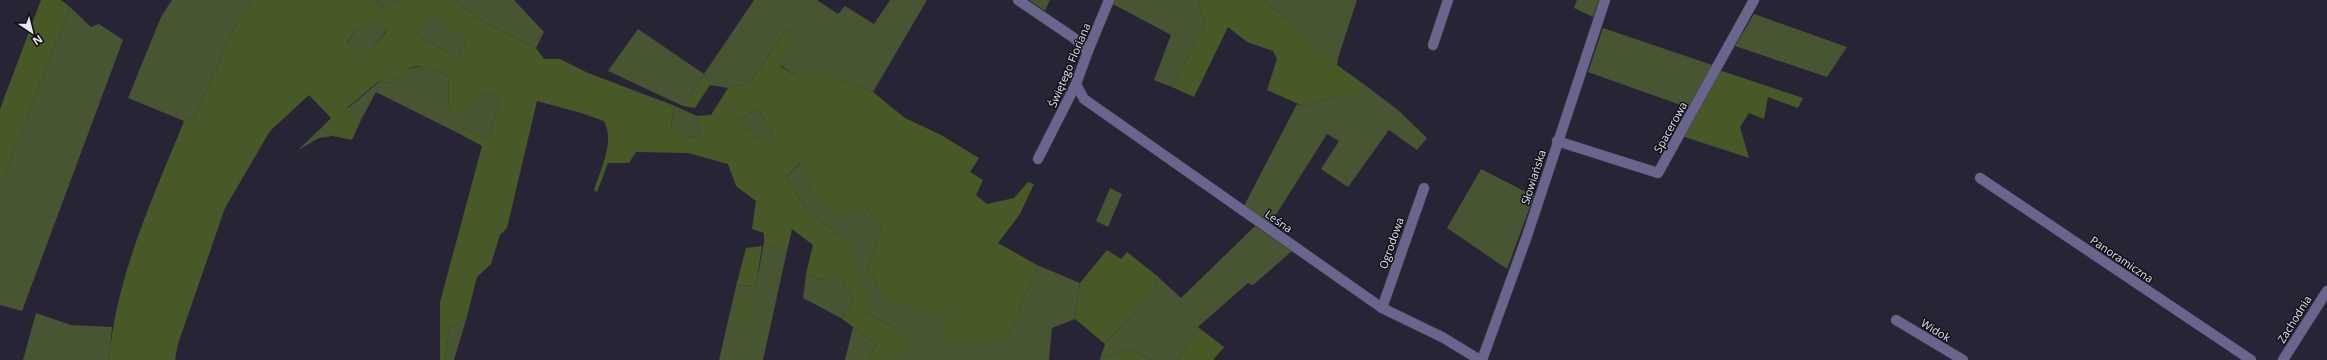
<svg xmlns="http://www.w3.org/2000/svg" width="2327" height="360" font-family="'Open Sans',sans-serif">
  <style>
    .green { fill: #475533 }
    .forest { fill: #475927; fill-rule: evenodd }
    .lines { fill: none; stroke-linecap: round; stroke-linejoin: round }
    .minor-casing { stroke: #42404f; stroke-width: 11 }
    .tertiary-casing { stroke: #42404f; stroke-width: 11 }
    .minor { stroke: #6a658c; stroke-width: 10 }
    .tertiary { stroke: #6a658c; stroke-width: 10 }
    .labels { text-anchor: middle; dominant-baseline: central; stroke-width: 3; stroke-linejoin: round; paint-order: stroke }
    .street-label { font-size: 11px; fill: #e6e5f1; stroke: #100f16 }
  </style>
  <rect width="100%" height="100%" fill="#272535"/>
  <g class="green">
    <polygon points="172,0 252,0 237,21 195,117 184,121 128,98 161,17"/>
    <polygon points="376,0 397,0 381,8"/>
    <polygon points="454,0 514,0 544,32 536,48 480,20"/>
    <polygon points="754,0 817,0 838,14 845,6 874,24 890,0 927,0 873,92 841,79 798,77 780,65 795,40 787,28 750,83 728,88 710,85 704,74 683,106 608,71 638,29 704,74"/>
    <polygon points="1029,0 1050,0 1045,11"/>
    <polygon points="1112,0 1198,0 1205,25 1172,87 1154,80 1171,35 1111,3"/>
    <polygon points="1262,0 1357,0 1338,58 1321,52 1295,25"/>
    <polygon points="1577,0 1599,0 1593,17 1574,8"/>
    <polygon points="70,7 91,27 99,24 123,40 22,311 0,305 0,186"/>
    <polygon points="433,13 466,42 458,58 417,35"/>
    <polygon points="1754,14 1847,47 1827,77 1735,46"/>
    <polygon points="374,17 387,29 372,50 354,50 348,43 356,27"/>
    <polygon points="1603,28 1715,66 1689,108 1588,72"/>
    <polygon points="425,65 449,76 448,108 461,117 484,91 500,100 489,139 464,128 458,133 376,92 361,120 347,109 380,81 390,83 403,70"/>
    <polygon points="1365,85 1398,110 1427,138 1417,150 1389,130 1348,187 1321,169 1339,141 1327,134 1270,224 1244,206 1297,104 1303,106 1335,96 1358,96"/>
    <polygon points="675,106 697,116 701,135 687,137 671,128"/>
    <polygon points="758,108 773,135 763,143 738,121"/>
    <polygon points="321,128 333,136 319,138 298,150"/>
    <polygon points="801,163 810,189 866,206 882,230 867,268 878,286 921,313 951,313 1007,339 1037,265 1080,283 1075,319 1052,328 1049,360 893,360 911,345 897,328 865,313 850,244 807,210 786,177"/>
    <polygon points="1481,169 1534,196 1507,269 1447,228"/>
    <polygon points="1110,188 1122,194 1108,227 1096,221"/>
    <polygon points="1255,226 1292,251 1253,285 1248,283 1198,327 1178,360 1152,360 1128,349 1100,359 1105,344 1155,290 1156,275 1181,298"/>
    <polygon points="764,242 787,251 763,360 719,360 736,286 756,285"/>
    <polygon points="834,273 842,279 853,301 841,318 803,298 806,274 822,280"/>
    <polygon points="36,313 71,325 112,327 109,360 23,360"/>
    <polygon points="466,320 454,360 445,360 450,325"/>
    <polygon points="853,327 876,344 869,360 845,360"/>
  </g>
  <g class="forest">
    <polygon points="41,0 61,0 70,7 0,186 0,109"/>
    <path d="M252,0H376L381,8L397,0H454L480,20L536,48L544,59H560L588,73L675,106L671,127L687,137L701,135L697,116L711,115L728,88L750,83L787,28L795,40L780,66L798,77L806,69L841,79L873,92L905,118L941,135L979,158L970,172L983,180L976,195L987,204L1014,198L1028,182L1034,184L1020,214L998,243L1037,265L1007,339L950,345L939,334L951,314L921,313L903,303L893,304L878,286L867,268L882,230L866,206L839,217L810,189L800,163L786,177L807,210L850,244L856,267L870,302L865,313L897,328L912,345L893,360H869L876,344L841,318L853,301L842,279L834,273L822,280L806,274L813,245L792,229L787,251L764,242V233L752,229L756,201L736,186L728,164L688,153L636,152L629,163H608L597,192L594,190C601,168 615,142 604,121L581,113L537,101L507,228L500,235L491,264L477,277L466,320L450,325L445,360H440V302L482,146L458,133L464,128L489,139L500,100L484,91L461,118L448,108L449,76C422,63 413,60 390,83L379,81L347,108L361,120L352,140L333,136L321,128L331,118L309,95L270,131L225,208L178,344L175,360H109C116,276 153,198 184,121L195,117L237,21ZM433,14L466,42L458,58L417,35ZM374,17L387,30L372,50H354L348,42L356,27L366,28ZM758,108L773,135L763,143L738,121Z"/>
    <polygon points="1198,0 1262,0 1295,25 1321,52 1338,58 1337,65 1365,85 1358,96 1335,96 1303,106 1267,90 1277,59 1273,51 1247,42 1228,27 1194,97 1172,87 1205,25"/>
    <polygon points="1719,70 1803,98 1798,108 1768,97 1764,119 1749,113 1740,127 1749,158 1682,136"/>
    <polygon points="704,74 710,85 695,108 683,106"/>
    <polygon points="762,246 756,285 736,286 746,248"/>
    <polygon points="1107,250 1121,259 1127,252 1156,275 1155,290 1105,344 1075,319 1080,283"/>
    <polygon points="753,296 748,322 732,323 739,298"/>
    <polygon points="1198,327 1224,347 1213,360 1178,360"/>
    <polygon points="1128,349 1152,360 1100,360 1100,359"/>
  </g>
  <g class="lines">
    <defs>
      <g id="minor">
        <polyline points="1018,0 1074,38 1088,51"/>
        <polyline points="1433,45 1448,0"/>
        <polyline points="1076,84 1084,99 1382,308 1442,337 1480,360"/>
        <polyline points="1557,141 1658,173 1754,0"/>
        <polyline points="1038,159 1076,84 1088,51 1109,0"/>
        <polyline points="1980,178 2251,360"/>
        <polyline points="1382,308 1424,188"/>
        <polyline points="1896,320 1963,360"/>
        <polyline points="2283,360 2327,291"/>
      </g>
      <polyline id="tertiary" points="1482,360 1527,236 1605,0"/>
    </defs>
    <use href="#minor" class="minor-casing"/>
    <use href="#tertiary" class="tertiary-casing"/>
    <use href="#minor" class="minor"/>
    <use href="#tertiary" class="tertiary"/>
  </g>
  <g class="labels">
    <g class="street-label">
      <text transform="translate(1069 65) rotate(-67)">Świętego Floriana</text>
      <text transform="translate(1670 127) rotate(-61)">Spacerowa</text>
      <text transform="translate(1533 177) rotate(-72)">Słowiańska</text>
      <text transform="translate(1279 221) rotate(35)">Leśna</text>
      <text transform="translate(1391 243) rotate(-71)">Ogrodowa</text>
      <text transform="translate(2122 259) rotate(34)">Panoramiczna</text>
      <text transform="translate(2294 319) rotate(-58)">Zachodnia</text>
      <text transform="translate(1936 330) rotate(31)">Widok</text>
    </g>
  </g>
  <g transform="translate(32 32) rotate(145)" stroke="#100f16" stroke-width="3" paint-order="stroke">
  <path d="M0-3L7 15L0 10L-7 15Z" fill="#e6e5f1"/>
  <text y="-6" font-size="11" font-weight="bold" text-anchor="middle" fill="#e6e5f1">N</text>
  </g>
</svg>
